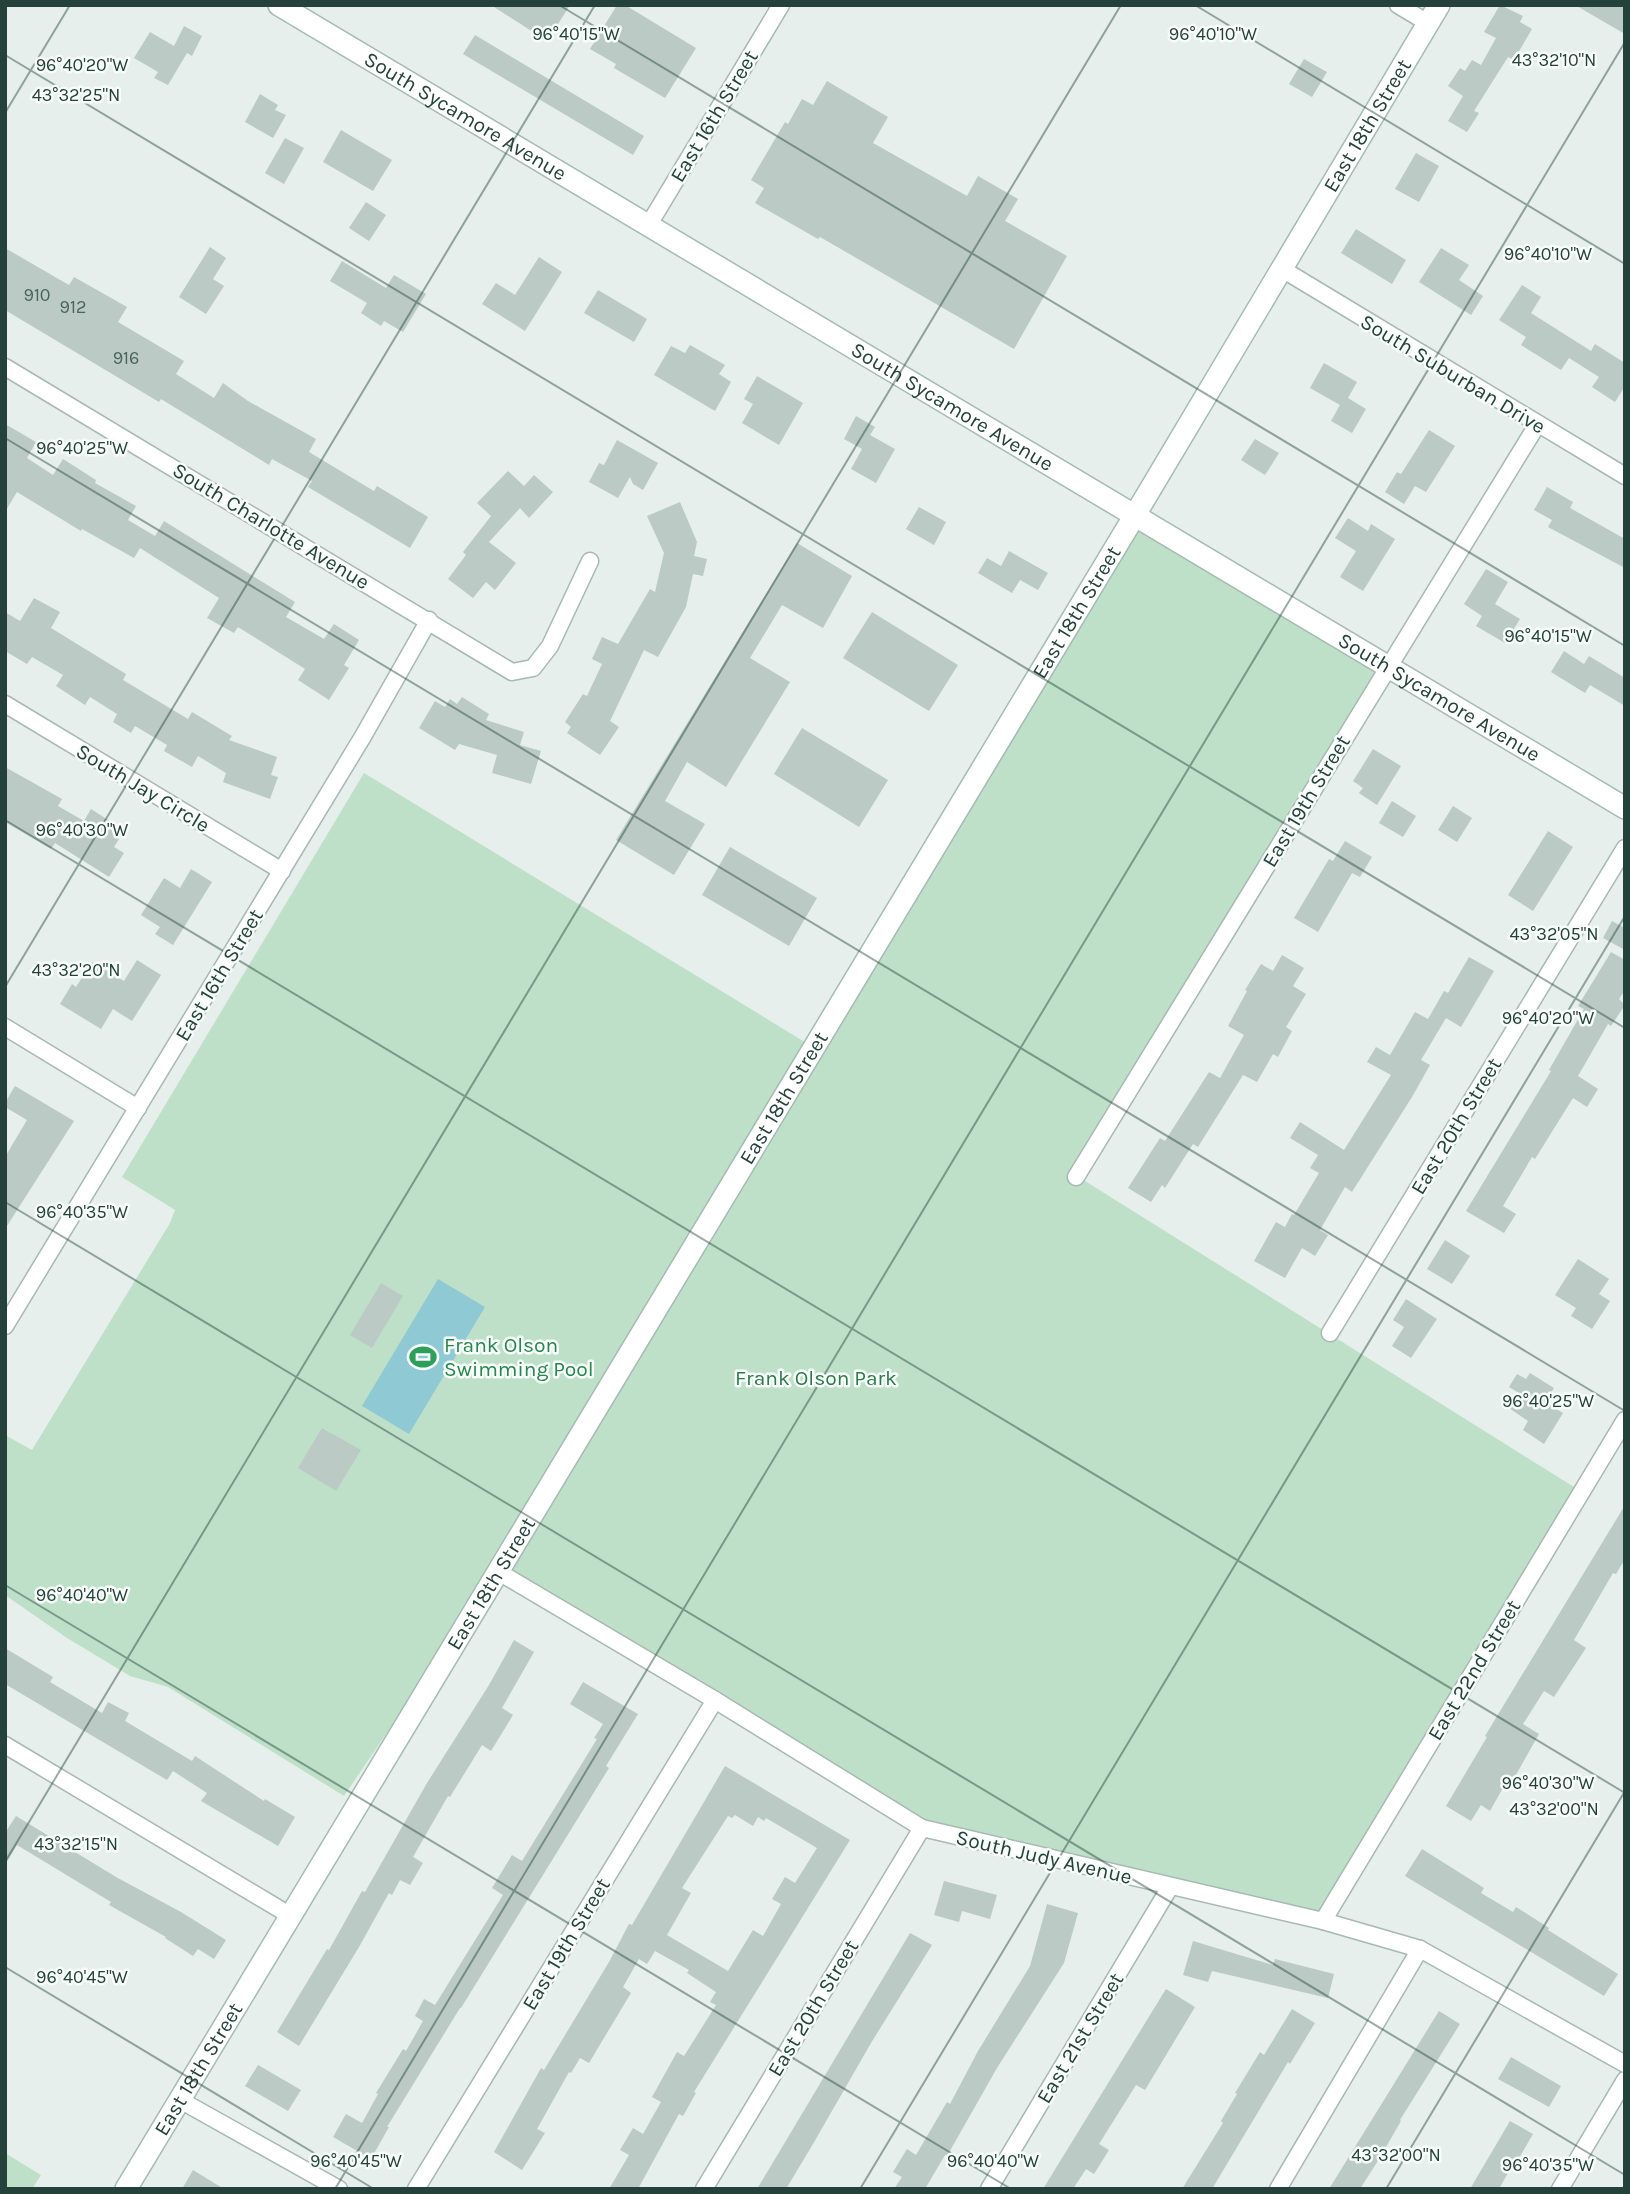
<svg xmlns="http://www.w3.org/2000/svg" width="1630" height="2194" font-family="Karla,sans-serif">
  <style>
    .green { fill: #bfe0c8 }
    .water { fill: #8ec9d4 }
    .building { fill: #bbcac4; fill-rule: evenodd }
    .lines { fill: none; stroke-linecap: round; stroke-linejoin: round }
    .street-casing { stroke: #a8b8b2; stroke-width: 19 }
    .secondary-casing { stroke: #a4bbb3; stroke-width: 24 }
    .street { stroke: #fff; stroke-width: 16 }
    .secondary { stroke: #fff; stroke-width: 21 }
    .ticks { fill: none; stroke: #24423a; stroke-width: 2; stroke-opacity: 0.45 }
    .labels { text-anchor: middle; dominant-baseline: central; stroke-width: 5; stroke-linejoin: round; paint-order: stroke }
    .number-label { font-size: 18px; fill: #4a645c }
    .street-label { font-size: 21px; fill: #24423a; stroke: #f7fbf9 }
    .leisure-label { font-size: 21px; fill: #27864d; stroke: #f7fbf9; text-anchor: start }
    .park-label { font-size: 21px; fill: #2d7a4b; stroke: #f7fbf9 }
    .ticks-label { font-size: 18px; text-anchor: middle; fill: #24423a; stroke: #f7fbf9; stroke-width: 5; stroke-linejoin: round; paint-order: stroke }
  </style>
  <rect width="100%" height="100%" fill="#e6efeb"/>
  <g class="green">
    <polygon points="1135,514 1388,667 1077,1176 1582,1492 1323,1921 922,1828 497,1571 344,1796 168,1687 130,1676 67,1638 5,1595 5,1435 32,1450 170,1223 175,1210 122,1177 364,773 813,1047"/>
    <polygon points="5,2153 41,2175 32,2189 5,2189"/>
  </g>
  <polygon class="water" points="438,1279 485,1307 409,1434 362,1406"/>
  <g class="building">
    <polygon points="491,5 570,5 553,32 547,28 541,37"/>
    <polygon points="617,5 625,5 696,48 665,98 614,68 616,64 590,49"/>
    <polygon points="1500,5 1523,16 1520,22 1532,29 1514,60 1508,57 1474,111 1479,113 1467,132 1448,121 1463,96 1448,86 1460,68 1465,71 1472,60 1481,65 1496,38 1484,32"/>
    <polygon points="1575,5 1625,5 1625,34"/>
    <polygon points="184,26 202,36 192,56 187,53 168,85 154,78 158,72 134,58 150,32 174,46"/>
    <polygon points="475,35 644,136 633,155 463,54"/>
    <polygon points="1304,59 1327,72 1312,97 1289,84"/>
    <polygon points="827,81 888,117 873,143 967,196 978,176 1018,199 1005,221 1067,256 1014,349 820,237 818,239 755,203 764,188 751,180 785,122 788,124 802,99 813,105"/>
    <polygon points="260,94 278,105 275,110 286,115 273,138 245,122"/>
    <polygon points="341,130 392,160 373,191 323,162"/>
    <polygon points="285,138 304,148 284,184 265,173"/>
    <polygon points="1416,153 1439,166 1419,202 1395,189"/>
    <polygon points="366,202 386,215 369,241 349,228"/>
    <polygon points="1356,229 1406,260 1392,284 1341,253"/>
    <polygon points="210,247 226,258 213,279 224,286 206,314 179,297"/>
    <polygon points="5,248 69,285 74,277 127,307 118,322 184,361 176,374 214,398 223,383 248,401 316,439 309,452 374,491 377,486 428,517 410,548 308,487 312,481 272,459 269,465 161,399 159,402 5,310"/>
    <polygon points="1441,248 1469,265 1459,280 1483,296 1471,315 1419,282"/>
    <polygon points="539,257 562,272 525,331 482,304 496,283 515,295"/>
    <polygon points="342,261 386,288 394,275 426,294 403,332 384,321 381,326 361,313 367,303 330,281"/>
    <polygon points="1522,285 1541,297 1531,313 1591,351 1595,344 1625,363 1625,386 1615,402 1592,387 1599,377 1569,358 1561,370 1521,345 1526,337 1499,320"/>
    <polygon points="598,290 647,319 634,342 584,313"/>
    <polygon points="690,345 725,365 719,374 731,382 715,411 654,375 671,346 685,353"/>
    <polygon points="1324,363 1357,382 1348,398 1366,409 1352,433 1331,421 1340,405 1310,388"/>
    <polygon points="757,376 803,403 779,445 742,423 753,404 744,399"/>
    <polygon points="856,416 875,427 870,435 895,449 876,483 851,469 862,449 844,439"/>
    <polygon points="5,424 36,442 27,458 53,475 63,459 96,480 95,483 136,506 128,520 155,536 164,521 295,602 286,617 324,639 334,624 359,640 344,665 349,668 329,700 298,680 305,669 238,627 234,633 207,618 219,598 140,548 134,558 82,529 81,531 17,492 5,512"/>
    <polygon points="1429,430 1455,446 1426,492 1415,486 1404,504 1385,492 1397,472 1401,474"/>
    <polygon points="1255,439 1279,453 1265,475 1241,460"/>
    <polygon points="617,440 658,463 643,490 633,484 630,477 618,498 589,482 599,463 604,465"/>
    <polygon points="508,471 524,486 534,475 553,492 529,518 520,508 489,542 516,563 495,590 486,582 473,598 448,579 466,555 463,552 491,516 477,503"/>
    <polygon points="1547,487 1573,502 1570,508 1625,539 1625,568 1548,527 1552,520 1534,510"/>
    <polygon points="680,502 697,542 694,556 707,559 703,576 693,574 686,607 658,657 644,650 610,721 619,727 600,755 567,733 571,727 565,722 583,694 587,696 602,664 592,659 602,637 618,644 650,589 655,592 664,553 647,516"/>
    <polygon points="919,507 946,522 934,545 906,529"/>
    <polygon points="1348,518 1368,531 1371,524 1395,539 1363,591 1340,577 1356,551 1335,538"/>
    <polygon points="797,543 852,576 823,628 782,605 750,658 790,682 726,787 687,762 665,801 705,824 674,875 616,840"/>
    <polygon points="1009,551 1048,573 1038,590 1020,580 1012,593 978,573 987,558 1001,566"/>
    <polygon points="1486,569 1508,582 1495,604 1520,619 1505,643 1476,626 1482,616 1464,604"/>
    <polygon points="34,598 60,612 51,628 126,674 123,680 188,719 192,712 232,736 229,740 277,757 271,775 278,777 270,799 223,782 226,773 198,756 192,767 164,751 167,745 135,726 131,733 113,722 117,714 90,697 85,705 56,686 63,675 32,657 27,664 5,651 5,612 20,621"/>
    <polygon points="872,612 958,665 929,711 843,658"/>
    <polygon points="1564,651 1584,664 1589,656 1625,678 1625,706 1590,685 1585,693 1551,672"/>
    <polygon points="462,697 489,714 486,720 524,732 520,745 541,751 531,784 492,773 497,755 459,744 455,750 419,728 435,701 445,707 450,699 457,704"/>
    <polygon points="802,728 888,780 859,827 774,774"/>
    <polygon points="1373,749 1401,766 1377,805 1359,793 1363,788 1353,781"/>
    <polygon points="5,767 62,799 58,806 84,821 91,809 119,827 114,835 119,839 114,847 124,853 109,877 55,843 51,849 5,822"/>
    <polygon points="1392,801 1416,816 1403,837 1379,823"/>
    <polygon points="1453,806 1472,818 1457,842 1438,830"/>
    <polygon points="1548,831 1573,847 1533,911 1508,895"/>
    <polygon points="1345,841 1372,857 1360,877 1352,873 1318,932 1294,918 1329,859 1333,861"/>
    <polygon points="730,847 817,898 789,946 702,895"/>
    <polygon points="191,869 212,882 173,945 155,934 160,927 141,915 164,878 180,888"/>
    <polygon points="1612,921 1625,928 1625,950 1603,938"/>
    <polygon points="1611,952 1625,960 1625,990 1619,999 1625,1005 1611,1026 1608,1024 1578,1076 1598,1089 1587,1107 1573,1098 1535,1159 1532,1157 1503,1206 1516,1214 1504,1233 1466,1211 1551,1071 1549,1070 1584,1009 1578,1006"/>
    <polygon points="1282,955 1304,968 1293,986 1306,994 1286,1027 1292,1031 1278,1057 1273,1054 1257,1082 1243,1075 1198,1147 1193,1144 1165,1188 1162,1185 1151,1202 1128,1188 1160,1138 1165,1141 1209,1072 1220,1078 1244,1035 1228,1026 1247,991 1245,990 1261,964 1273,971"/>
    <polygon points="1469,957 1494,971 1461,1027 1446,1018 1421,1060 1430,1065 1412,1097 1352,1192 1345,1187 1320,1230 1328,1235 1315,1256 1302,1248 1285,1278 1254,1261 1276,1222 1285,1227 1292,1214 1294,1215 1319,1173 1310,1168 1318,1155 1290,1138 1300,1122 1344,1150 1391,1075 1367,1062 1376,1047 1390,1055 1415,1012 1428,1019 1444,991 1448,993"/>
    <polygon points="137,960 161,975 132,1021 113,1009 101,1029 60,1004 72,984 76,987 92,962 124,981"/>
    <polygon points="15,1086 74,1121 5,1229 5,1157 27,1120 5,1107 5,1103"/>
    <polygon points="1445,1240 1470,1256 1452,1284 1427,1269"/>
    <polygon points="1578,1259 1609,1279 1599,1294 1610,1301 1592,1329 1571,1316 1576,1308 1555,1295"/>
    <polygon points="381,1283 403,1296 372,1348 350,1335"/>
    <polygon points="1406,1299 1437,1319 1411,1358 1392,1346 1404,1327 1393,1320"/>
    <polygon points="1530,1373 1554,1388 1545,1402 1563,1413 1544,1444 1523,1430 1528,1421 1509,1408 1519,1393 1509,1387 1517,1374 1526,1379"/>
    <polygon points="322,1428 361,1450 336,1491 298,1468"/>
    <polygon points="1625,1505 1625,1559 1616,1574 1613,1573 1574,1640 1586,1648 1554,1697 1544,1691 1523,1724 1539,1734 1508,1789 1504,1786 1490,1811 1481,1805 1471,1821 1446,1806 1487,1737 1485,1736"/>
    <polygon points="514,1640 534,1652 502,1708 513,1715 491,1751 482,1745 450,1797 448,1796 413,1857 423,1863 410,1885 400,1880 392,1895 389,1893 359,1947 299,2046 277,2032 327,1949 329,1950 362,1891 365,1892 427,1783 489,1685"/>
    <polygon points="5,1648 53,1677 50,1682 102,1713 108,1702 129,1713 125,1721 192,1761 195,1756 264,1801 265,1799 295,1817 278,1846 201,1801 207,1793 173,1771 167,1780 5,1684"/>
    <polygon points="583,1682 638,1714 606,1766 609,1768 461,2008 460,2008 387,2127 389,2127 371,2159 333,2137 346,2114 362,2123 378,2094 376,2093 403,2049 406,2051 423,2021 415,2016 424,1999 435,2005 503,1895 492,1888 512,1855 522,1861 597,1739 594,1738 603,1724 570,1704"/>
    <path d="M725,1766L850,1840L694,2092L696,2093L683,2116L679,2114L638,2189H609L629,2155L620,2150L633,2128L643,2134L661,2102L652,2097L677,2052L684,2056L716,2005L710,2002L716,1992L687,1973L689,1970L655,1951L647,1964L639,1959L623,1987L631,1993L589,2063L580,2058L571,2073L569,2072L537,2129L545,2133L522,2170L494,2152L541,2068L544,2070L609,1962L629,1924L632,1925ZM735,1815L753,1826L758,1817L764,1821L766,1818L817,1848L795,1883L785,1877L772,1899L781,1904L763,1936L753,1930L728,1971L667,1935L691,1893L682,1888L728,1816L732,1818Z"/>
    <polygon points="16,1816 116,1877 181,1912 226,1940 214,1959 198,1949 193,1956 165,1938 166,1937 109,1905 111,1902 17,1845 5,1865 5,1833"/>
    <polygon points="1422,1849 1484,1888 1481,1893 1513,1912 1516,1907 1549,1928 1548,1930 1618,1974 1604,1996 1405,1876"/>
    <polygon points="944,1881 997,1895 990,1919 962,1911 959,1922 934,1915"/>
    <polygon points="1047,1904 1078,1913 1064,1963 997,2068 947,2156 945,2155 925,2189 894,2189 902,2177 893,2172 907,2149 916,2155 947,2102 950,2104 978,2051 1030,1966"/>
    <polygon points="910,1933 932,1945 871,2043 813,2144 786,2189 757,2189"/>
    <polygon points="1193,1941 1273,1965 1275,1959 1334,1974 1328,1998 1212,1971 1208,1982 1183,1975"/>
    <polygon points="1166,1989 1195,2007 1145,2090 1136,2085 1099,2144 1109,2150 1094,2174 1086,2169 1073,2189 1043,2189"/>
    <polygon points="1292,2009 1315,2023 1290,2064 1288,2062 1212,2189 1182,2189 1223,2123 1221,2121 1237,2094 1235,2093 1260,2052 1264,2055"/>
    <polygon points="1439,2011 1460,2024 1400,2120 1401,2121 1379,2159 1360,2189 1329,2189"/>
    <polygon points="1511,2057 1561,2086 1549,2107 1498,2079"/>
    <polygon points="258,2065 301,2090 288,2111 245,2086"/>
    <polygon points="1510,2121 1533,2134 1511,2172 1509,2171 1499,2189 1470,2189"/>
    <polygon points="193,2170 224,2189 182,2189"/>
  </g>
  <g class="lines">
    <defs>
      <g id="street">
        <polyline points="1398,5 1428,23"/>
        <polyline points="648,226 781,5"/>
        <polyline points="1282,269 1625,476"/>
        <polyline points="5,367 512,672 533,668 550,646 590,561"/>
        <polyline points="5,704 282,871"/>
        <polyline points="5,1027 138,1108"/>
        <polyline points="1076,1177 1537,425"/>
        <polyline points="5,1326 362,738 429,620"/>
        <polyline points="1330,1333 1625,848"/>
        <polyline points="497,1571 715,1700 922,1828 1323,1921 1420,1949 1625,2064"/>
        <polyline points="5,1745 291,1916"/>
        <polyline points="1323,1921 1625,1420"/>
        <polyline points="180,2100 339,2189"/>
        <polyline points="416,2189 715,1700"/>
        <polyline points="704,2189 922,1828"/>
        <polyline points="989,2189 1170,1887"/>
        <polyline points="1278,2189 1420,1949"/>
        <polyline points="1560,2189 1625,2080"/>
      </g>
      <g id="secondary">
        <path id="s1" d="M279,5L1625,808"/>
        <path id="s2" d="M126,2189L1129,525L1439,5"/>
      </g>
    </defs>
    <use href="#street" class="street-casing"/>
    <use href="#secondary" class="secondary-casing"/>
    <use href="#street" class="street"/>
    <use href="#secondary" class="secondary"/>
  </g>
  <path class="ticks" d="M559,5L1625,646M1195,5L1625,264M5,55L1625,1028M5,113L70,5M5,438L1625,1411M5,820L1625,1793M5,987L595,5M5,1202L1625,2175M5,1585L1011,2189M5,1862L1121,5M5,1967L374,2189M335,2189L1625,42M860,2189L1625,916M1386,2189L1625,1791"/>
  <defs>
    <symbol id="stadium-bare" viewBox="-9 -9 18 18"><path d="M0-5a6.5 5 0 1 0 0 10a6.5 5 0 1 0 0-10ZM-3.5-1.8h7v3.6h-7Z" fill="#2e9e5b" stroke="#f7fbf9" stroke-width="2.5" paint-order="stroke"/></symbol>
  </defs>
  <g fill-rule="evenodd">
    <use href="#stadium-bare" x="404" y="1338" width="38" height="38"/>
  </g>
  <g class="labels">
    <g class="number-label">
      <text x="37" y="295">910</text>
      <text x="73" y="307">912</text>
      <text x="126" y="358">916</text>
    </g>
    <g class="street-label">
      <text stroke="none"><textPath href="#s1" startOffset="217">South Sycamore Avenue</textPath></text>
      <text transform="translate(714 116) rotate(-59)">East 16th Street</text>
      <text stroke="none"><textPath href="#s2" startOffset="2408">East 18th Street</textPath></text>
      <text transform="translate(1453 374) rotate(31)">South Suburban Drive</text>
      <text stroke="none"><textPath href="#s1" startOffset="784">South Sycamore Avenue</textPath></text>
      <text transform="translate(271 526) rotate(31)">South Charlotte Avenue</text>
      <text stroke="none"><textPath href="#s2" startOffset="1841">East 18th Street</textPath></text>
      <text stroke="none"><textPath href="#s1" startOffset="1351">South Sycamore Avenue</textPath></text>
      <text transform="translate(143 788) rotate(31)">South Jay Circle</text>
      <text transform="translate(1306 801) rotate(-59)">East 19th Street</text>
      <text transform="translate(219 975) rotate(-59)">East 16th Street</text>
      <text stroke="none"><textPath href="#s2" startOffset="1274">East 18th Street</textPath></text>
      <text transform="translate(1456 1126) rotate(-59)">East 20th Street</text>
      <text stroke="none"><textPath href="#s2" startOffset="707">East 18th Street</textPath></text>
      <text transform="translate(1474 1670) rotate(-59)">East 22nd Street</text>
      <text transform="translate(1044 1857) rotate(13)">South Judy Avenue</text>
      <text transform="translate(566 1944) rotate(-59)">East 19th Street</text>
      <text transform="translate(813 2008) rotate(-59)">East 20th Street</text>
      <text transform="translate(1080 2038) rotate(-59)">East 21st Street</text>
      <text stroke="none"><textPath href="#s2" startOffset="140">East 18th Street</textPath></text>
    </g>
    <g class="leisure-label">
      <text x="444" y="1345">Frank Olson<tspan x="444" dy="24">Swimming Pool</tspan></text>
    </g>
    <g class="park-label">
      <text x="816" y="1378">Frank Olson Park</text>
    </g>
  </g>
  <g class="ticks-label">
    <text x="576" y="40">96°40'15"W</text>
    <text x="1213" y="40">96°40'10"W</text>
    <text x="1554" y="66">43°32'10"N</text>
    <text x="82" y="71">96°40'20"W</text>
    <text x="76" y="101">43°32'25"N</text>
    <text x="1548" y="260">96°40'10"W</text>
    <text x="82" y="454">96°40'25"W</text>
    <text x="1548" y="642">96°40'15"W</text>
    <text x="82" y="836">96°40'30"W</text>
    <text x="1554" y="940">43°32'05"N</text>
    <text x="76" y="976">43°32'20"N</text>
    <text x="1548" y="1024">96°40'20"W</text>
    <text x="82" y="1218">96°40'35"W</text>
    <text x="1548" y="1407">96°40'25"W</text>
    <text x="82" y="1601">96°40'40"W</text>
    <text x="1548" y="1789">96°40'30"W</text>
    <text x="1554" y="1815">43°32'00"N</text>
    <text x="76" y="1850">43°32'15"N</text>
    <text x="82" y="1983">96°40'45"W</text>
    <text x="1396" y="2161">43°32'00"N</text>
    <text x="356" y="2167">96°40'45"W</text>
    <text x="993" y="2167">96°40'40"W</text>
    <text x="1548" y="2171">96°40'35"W</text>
  </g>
  <rect width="1630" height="2194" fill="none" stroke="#24423a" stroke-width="14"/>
</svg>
